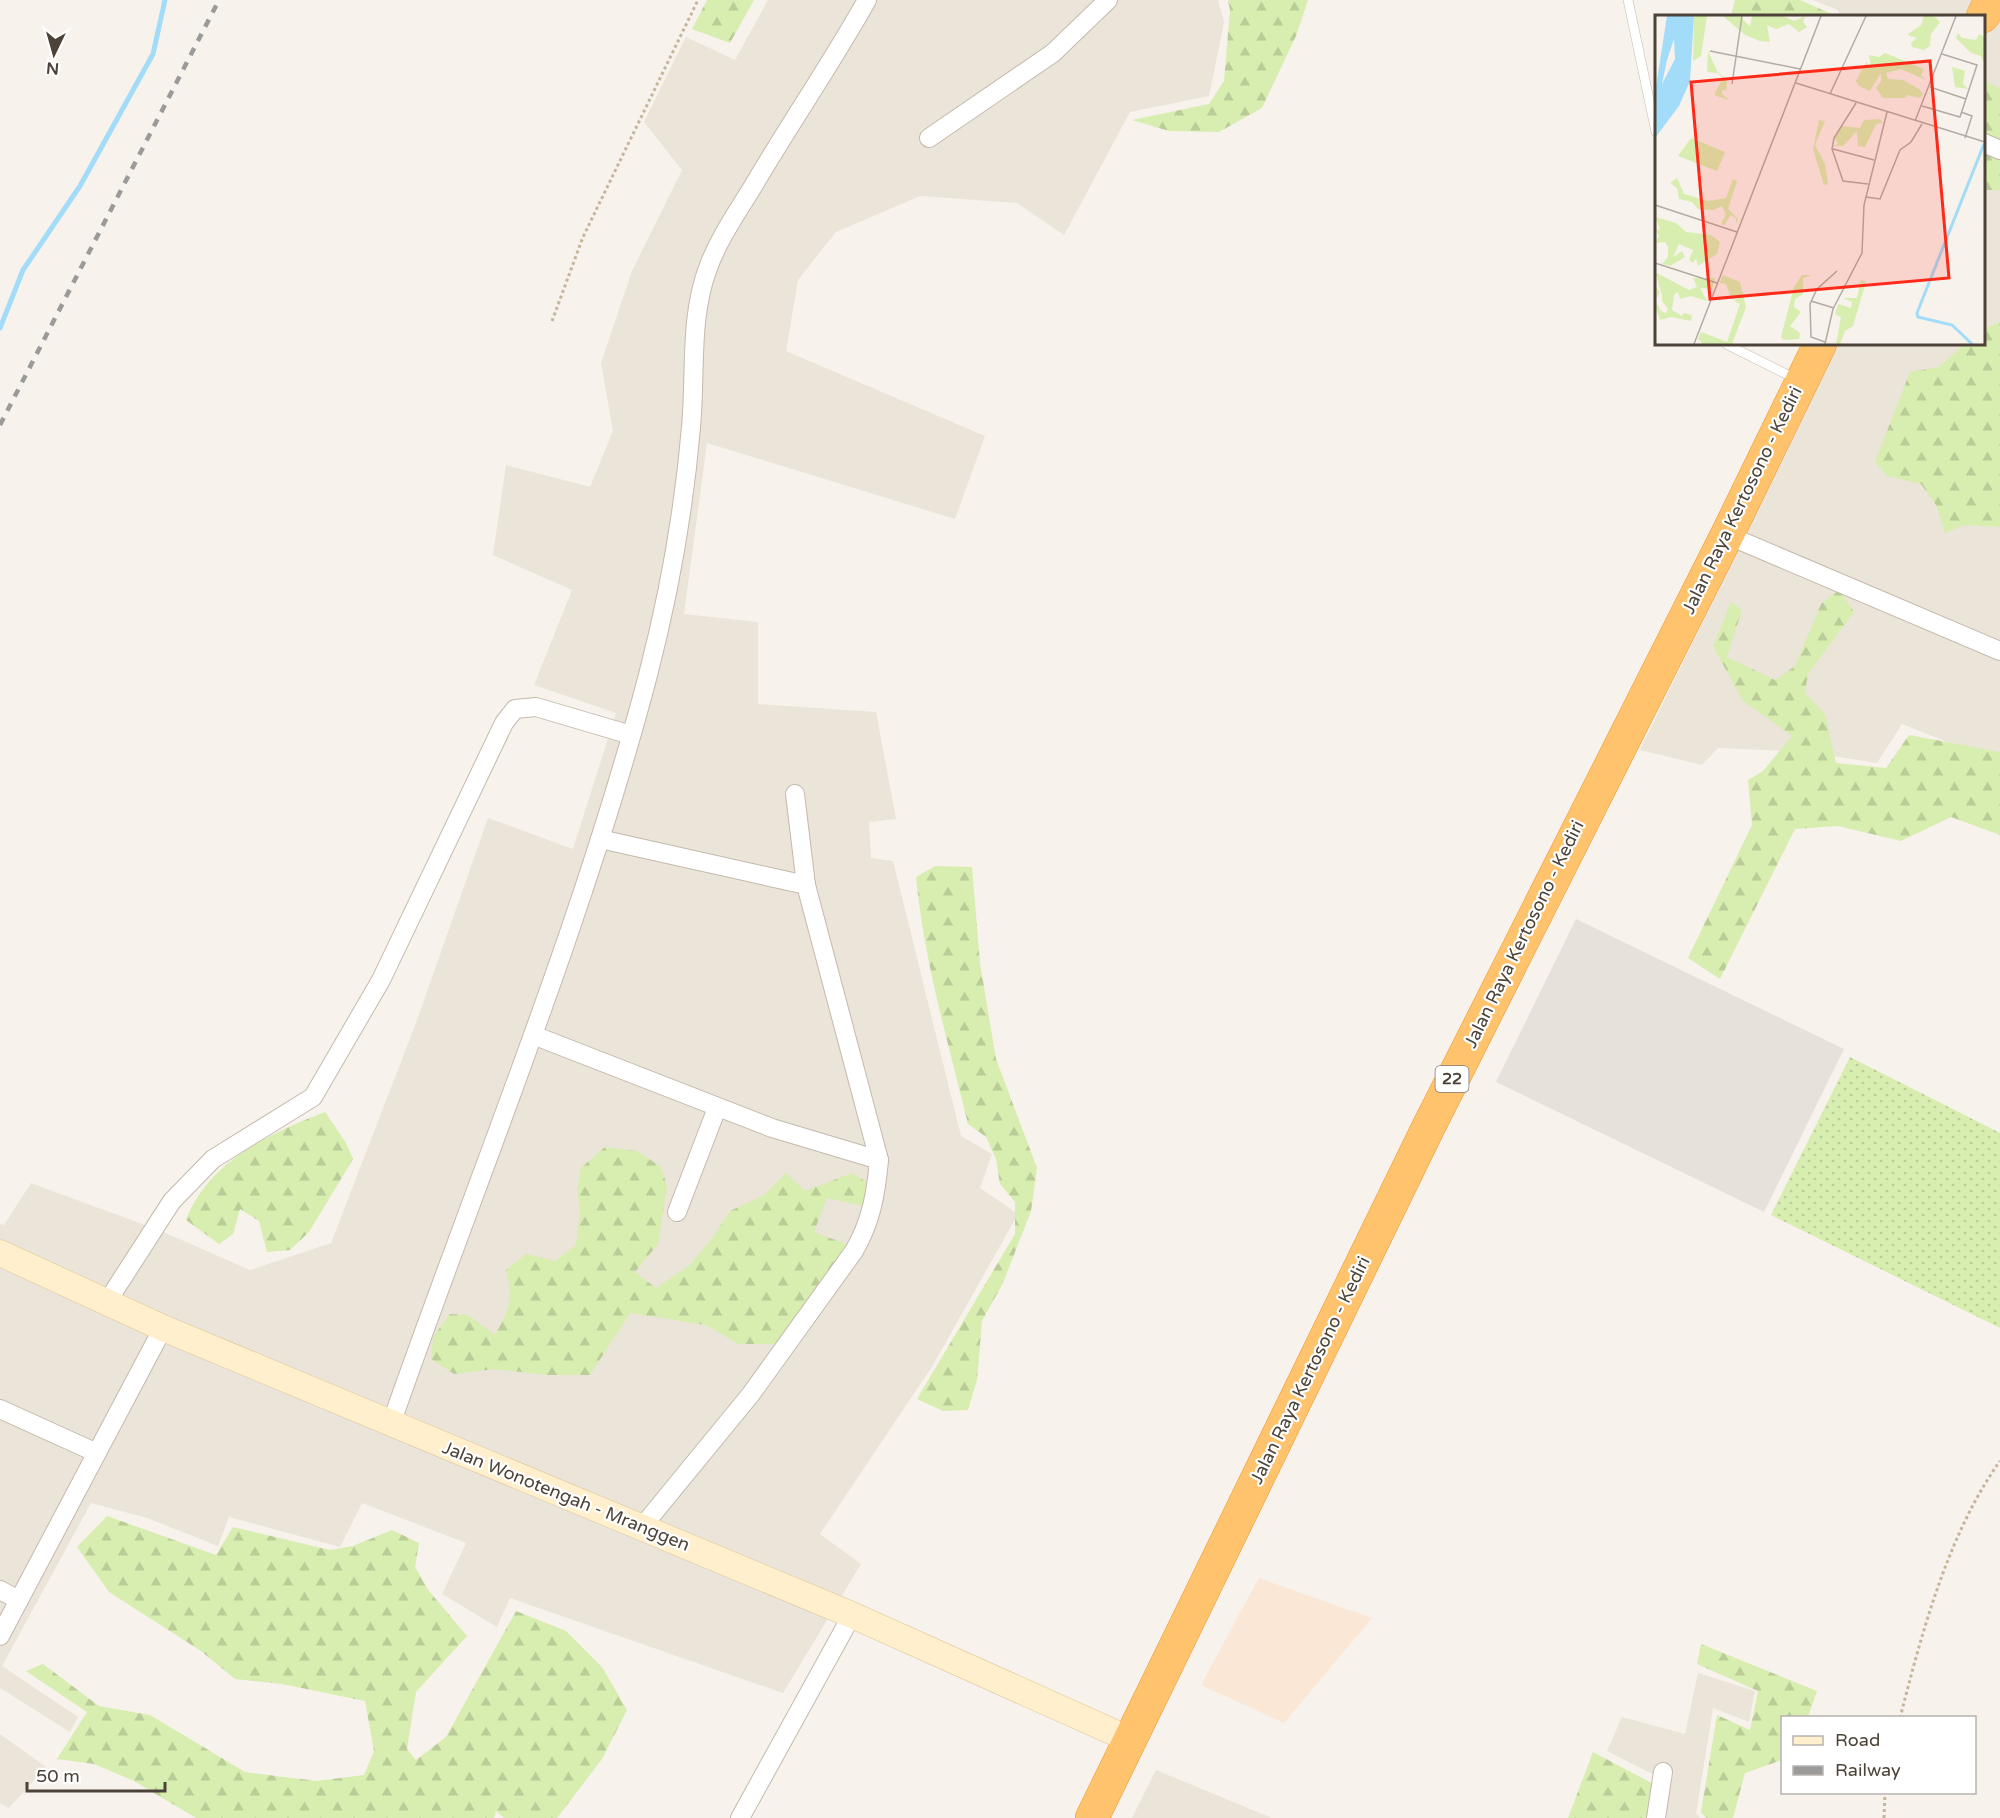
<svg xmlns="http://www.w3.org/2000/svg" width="2000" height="1818" font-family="'Varela Round',sans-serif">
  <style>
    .residential { fill: #ebe4d8 }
    .commercial { fill: #fae7d5 }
    .industrial { fill: #e7e1dc }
    .grass { fill: url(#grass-dots) }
    .forest { fill: url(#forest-firs) }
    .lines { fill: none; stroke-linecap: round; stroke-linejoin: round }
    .stream { stroke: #a2dcf8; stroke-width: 5 }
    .lane-casing { stroke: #c4b9ac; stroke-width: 10 }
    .street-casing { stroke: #c4b9ac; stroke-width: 20 }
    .secondary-casing { stroke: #dec698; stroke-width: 27 }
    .highway-casing { stroke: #ee972d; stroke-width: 34 }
    .path { stroke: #c7b49c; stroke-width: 3; stroke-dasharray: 3 3; stroke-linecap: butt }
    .lane { stroke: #fff; stroke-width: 9 }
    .street { stroke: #fff; stroke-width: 18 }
    .secondary { stroke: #ffefcc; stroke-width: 26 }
    .highway { stroke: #ffc36d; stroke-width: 33 }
    .rail { stroke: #9a9a9a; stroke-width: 4.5; stroke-dasharray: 8 8; stroke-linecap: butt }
    .labels { text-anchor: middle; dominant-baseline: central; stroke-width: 4.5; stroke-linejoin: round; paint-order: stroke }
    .shield { fill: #fff; stroke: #827b73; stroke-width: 1.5 }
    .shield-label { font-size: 16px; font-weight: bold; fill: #4c4237 }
    .street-label { font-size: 18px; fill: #4c4237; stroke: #fff }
    .inset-river { fill: none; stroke: #a2dcf8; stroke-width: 3 }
    .inset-road { fill: none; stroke: #b3aca3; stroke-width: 1.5 }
    .view { fill: #ff2919; fill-opacity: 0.15; stroke: #ff2919; stroke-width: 3 }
    .inset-edge { fill: none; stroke: #4c4237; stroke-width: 3 }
  </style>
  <defs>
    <pattern id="grass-dots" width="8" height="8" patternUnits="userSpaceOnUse" patternTransform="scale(1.5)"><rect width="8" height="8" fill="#d7eeb0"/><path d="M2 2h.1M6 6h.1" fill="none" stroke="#bacd98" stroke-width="1.8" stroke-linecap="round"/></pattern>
    <pattern id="forest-firs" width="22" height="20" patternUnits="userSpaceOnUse" patternTransform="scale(1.5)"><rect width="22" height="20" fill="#d7eeb0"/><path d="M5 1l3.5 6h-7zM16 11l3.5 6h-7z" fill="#bacd98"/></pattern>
  </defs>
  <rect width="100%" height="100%" fill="#f7f2eb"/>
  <g class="residential">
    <polygon points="768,0 1218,0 1224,22 1209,96 1130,112 1064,235 1017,203 920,196 836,232 798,280 786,351 985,436 955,519 707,443 684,614 758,622 758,704 876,712 896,819 869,822 871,858 893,861 961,1136 992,1154 980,1188 1018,1214 933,1365 820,1534 861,1564 783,1693 510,1598 497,1627 442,1594 466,1543 362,1503 340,1547 229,1517 218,1546 147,1518 91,1503 2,1666 78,1717 70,1732 0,1688 0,1224 4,1225 31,1183 161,1231 250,1270 331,1243 416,1023 488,818 573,849 616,713 534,685 572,590 493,555 506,465 590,487 613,431 601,363 632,271 682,170 644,122 686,37 735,60"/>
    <polygon points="1813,0 2000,0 2000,763 1902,724 1877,763 1808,752 1718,748 1702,765 1640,750 1839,344 1984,344 1984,16 1840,16 1838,10"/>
    <polygon points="1698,1673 1755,1691 1749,1722 1713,1708 1696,1814 1700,1818 1664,1818 1670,1783 1607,1751 1622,1717 1685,1734"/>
    <polygon points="0,1734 46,1767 9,1808 0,1803"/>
    <polygon points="1156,1770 1272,1818 1132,1818"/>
  </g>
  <polygon class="commercial" points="1259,1578 1372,1618 1284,1723 1201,1685"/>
  <polygon class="industrial" points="1576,919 1844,1049 1764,1212 1496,1082"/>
  <polygon class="grass" points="1850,1057 2000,1133 2000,1328 1771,1215"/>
  <g class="forest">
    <polygon points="707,0 754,0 730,43 692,29"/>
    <polygon points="1228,0 1308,0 1296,36 1262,108 1219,132 1169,131 1132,120 1209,104 1224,81 1230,10"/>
    <polygon points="1735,0 1800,0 1836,16 1731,16"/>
    <polygon points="1984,81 2000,88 2000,190 1984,190"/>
    <polygon points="2000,322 2000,527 1965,525 1945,533 1936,505 1921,484 1887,476 1875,462 1910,372 1939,367 1964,344 1984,344 1984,329"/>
    <polygon points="1839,590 1854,612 1808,674 1805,693 1825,714 1836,763 1886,768 1909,735 2000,752 2000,835 1951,817 1901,841 1838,826 1795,829 1720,979 1688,958 1752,825 1748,780 1763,771 1792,736 1743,701 1713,646 1731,602 1742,610 1727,657 1775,680 1795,666 1821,604"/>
    <path d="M935,866L972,867L980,963L996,1059L1037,1168L1031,1211L1003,1283L982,1321L977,1380L968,1410L943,1411L917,1399L1015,1234V1202L1000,1184L996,1159L986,1137L968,1124C948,1042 924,961 916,877Z"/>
    <path d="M325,1112L346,1143L353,1159L309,1232L290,1250L267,1252L259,1221L240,1209L233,1234L219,1244L186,1220C208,1161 271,1133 325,1112Z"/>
    <path d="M605,1147L637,1151L661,1167L667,1186L658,1244L635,1272L656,1288L689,1266L713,1237L730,1211L764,1195L786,1173L805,1191L852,1173L868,1183L863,1206L827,1198L814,1232L846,1244L825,1280L775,1344H738L706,1325L630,1313L590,1375H548L495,1369L454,1374L431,1359L433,1337L450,1314L468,1315L495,1335C509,1311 514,1298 506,1270L526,1254L555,1261L576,1245L580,1213L577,1189L581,1168Z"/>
    <polygon points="107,1516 216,1555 233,1527 330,1550 353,1546 392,1530 419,1543 415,1567 429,1591 467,1636 416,1692 407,1749 416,1760 446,1737 516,1611 566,1631 602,1667 627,1710 602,1759 557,1818 504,1818 496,1811 494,1818 196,1818 134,1781 94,1764 57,1759 87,1712 26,1671 43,1664 99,1706 150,1715 245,1772 317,1781 364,1775 374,1751 365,1701 282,1684 235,1679 201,1651 109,1592 77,1547"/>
    <polygon points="1701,1644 1817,1691 1808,1717 1782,1718 1782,1760 1745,1773 1733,1818 1706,1818 1701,1812 1717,1715 1750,1730 1758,1691 1697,1664"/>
    <polygon points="1593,1752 1661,1788 1657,1818 1568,1818"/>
  </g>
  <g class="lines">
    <polyline class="stream" points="0,328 23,270 80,186 153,54 165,0"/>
    <defs>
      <g id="lane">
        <polyline points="1628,0 1656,132"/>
        <polyline points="1726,344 1796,379"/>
      </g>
      <g id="street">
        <polyline points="929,138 1053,53 1108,0"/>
        <polyline points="1984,143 2000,150"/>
        <polyline points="1727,535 2000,651"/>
        <polyline points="795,794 806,885"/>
        <path d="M600,839L806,885L879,1160C876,1194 871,1222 854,1251L751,1394L642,1527"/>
        <polyline points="533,1035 772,1128 879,1160"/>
        <polyline points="677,1212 717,1108"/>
        <polyline points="107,1302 172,1201 213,1159 313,1097 381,980 504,723 515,709 536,707 631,735"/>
        <polyline points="0,1409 97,1453"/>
        <path d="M391,1424C478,1175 581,930 648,675C669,594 684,510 691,427C696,375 689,318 708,268C718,240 736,214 752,188C789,125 831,64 867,0"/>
        <polyline points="0,1590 19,1600"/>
        <polyline points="0,1636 163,1328"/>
        <polyline points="740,1818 852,1615"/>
        <polyline points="1656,1818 1663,1772"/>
      </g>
      <polyline id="secondary" points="0,1253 163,1328 852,1615 1131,1740"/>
      <g id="highway">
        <polyline points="1983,16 1991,0"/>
        <polyline points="1092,1818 1427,1130 1727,535 1820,344"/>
      </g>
    </defs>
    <use href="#lane" class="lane-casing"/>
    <use href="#street" class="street-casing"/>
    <use href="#secondary" class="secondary-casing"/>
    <use href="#highway" class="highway-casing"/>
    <g class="path">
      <polyline points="552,321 583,237 698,0"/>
      <path d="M1900,1718C1922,1632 1948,1534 2000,1461"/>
      <polyline points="1884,1818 1885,1792"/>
    </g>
    <use href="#lane" class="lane"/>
    <use href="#street" class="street"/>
    <use href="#secondary" class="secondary"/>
    <use href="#highway" class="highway"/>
    <polyline class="rail" points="0,425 219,0"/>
  </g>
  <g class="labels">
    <rect class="shield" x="1435.5" y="1066" width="33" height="26" rx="4.5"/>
    <g class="shield-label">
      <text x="1452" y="1079">22</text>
    </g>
    <g class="street-label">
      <text transform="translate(1742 500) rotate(-64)">Jalan Raya Kertosono - Kediri</text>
      <text transform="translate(1524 934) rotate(-64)">Jalan Raya Kertosono - Kediri</text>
      <text transform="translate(1310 1370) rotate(-64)">Jalan Raya Kertosono - Kediri</text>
      <text transform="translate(566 1496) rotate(22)">Jalan Wonotengah - Mranggen</text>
    </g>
  </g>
  <g transform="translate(1655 15)">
    <rect width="330" height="330" fill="#f7f2eb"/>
    <path d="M36,123L70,137L62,156L23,141Z" fill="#d7eeb0"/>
    <path d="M39,1H52L46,41L38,46ZM68,1H85L95,12L97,1H128L139,6L150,1L148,7L152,12L144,17L134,9L121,14L112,10L115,27L105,26L90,20ZM269,1H279L285,7L276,19L275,31L269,35L257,32L256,28L262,23L252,20L266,10ZM303,18L307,23L321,25L324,19L330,22V51L326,41L316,38L301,23ZM53,36L62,56L72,65L71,76L67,75V79L74,85L59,80L68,63L63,58L52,57ZM230,38L269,54L266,60L271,65L246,54L231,58L233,64L248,65L264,74L268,79L265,83L252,80L250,83H228L221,73L226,66V58L215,76L204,71L201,66L211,47L216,52L214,40L224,42ZM297,52L310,56L308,69L313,74L300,72ZM225,104L228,108L221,109L210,132L203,131L202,116L188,131H178L183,129L180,123L187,111L205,113L209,105ZM164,105L170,106L160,130L170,149L173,169L169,170L158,134ZM22,163L29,179L53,186L71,183L78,164L82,166L73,194L83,204L81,209V203L75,200L70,210L66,209L71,199L67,191L58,195L43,194L37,187L24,184L22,173L15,168ZM0,202L21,208L31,217L56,220L65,227L62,239L43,251L41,244L38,248L34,245L38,235L24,229L18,242L27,236L30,242L15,251L7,249L13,242V232L10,227L1,228L4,220L0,216L5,214ZM0,257L34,275L42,272L38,263H60L57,274L45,273L52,286L36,281L25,284L23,277L19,280L17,295L27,301L29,298L37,300L36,306L16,302L5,305L0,291V271L5,277L0,285L6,296L11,298L13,294L7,286V280ZM67,260L85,267L91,292L77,329H48L43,324L46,317L72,327L85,289L79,286L83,283L75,280L71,269L65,268ZM147,260H157L148,263V279L140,284L139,292L146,297L135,311L145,318L144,324L129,325L126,322L139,272ZM206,265L211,267L198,311L190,316L185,329H181L186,302L180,299L182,292L184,289L196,293L197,287L188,283H202Z" fill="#d7eeb0"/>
    <path d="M12,1H39L35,66L24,91L0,123V78ZM19,24L20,44L7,69L12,45Z" fill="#a2dcf8" fill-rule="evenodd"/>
    <path class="inset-river" d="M317,329L297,310L263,302L262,298L329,129"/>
    <path class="inset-road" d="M55,36L145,54M141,68L330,127M77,69L87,1M275,72L311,84M175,79L211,1M201,88L179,123L177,134L188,166L213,169M267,91L305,102L322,50L287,39M306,97L317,101L310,123M260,106L301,1M178,134L219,145M211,182L225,184L245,135L256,127L267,109M0,190L82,217M0,248L62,268M156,286L179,293M170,327L156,322L155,289L162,274L182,256M39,329L166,1M170,329L178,294L207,238L209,190L232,97"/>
    <path class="view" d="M275,46L294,263L55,284L36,67Z"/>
    <rect width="330" height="330" class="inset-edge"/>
  </g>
  <rect x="1781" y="1716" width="195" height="78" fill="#ffffff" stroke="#b7b3af" stroke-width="1.5"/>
  <rect x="1793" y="1736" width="30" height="9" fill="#ffefcc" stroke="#b7b3af" stroke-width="1.5"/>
  <text x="1835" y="1746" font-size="18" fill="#4c4237">Road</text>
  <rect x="1793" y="1766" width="30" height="9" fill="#9a9a9a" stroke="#b7b3af" stroke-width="1.5"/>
  <text x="1835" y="1776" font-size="18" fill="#4c4237">Railway</text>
  <g transform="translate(54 54) rotate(185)" stroke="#ffffff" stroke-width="4.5" paint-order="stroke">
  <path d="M0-4.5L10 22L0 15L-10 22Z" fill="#4c4237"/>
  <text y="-9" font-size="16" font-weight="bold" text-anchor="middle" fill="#4c4237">N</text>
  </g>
  <path d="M27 1782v9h138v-9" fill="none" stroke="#4c4237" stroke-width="3"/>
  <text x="36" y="1782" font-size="18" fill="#4c4237" stroke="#ffffff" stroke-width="4.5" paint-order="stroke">50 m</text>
</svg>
